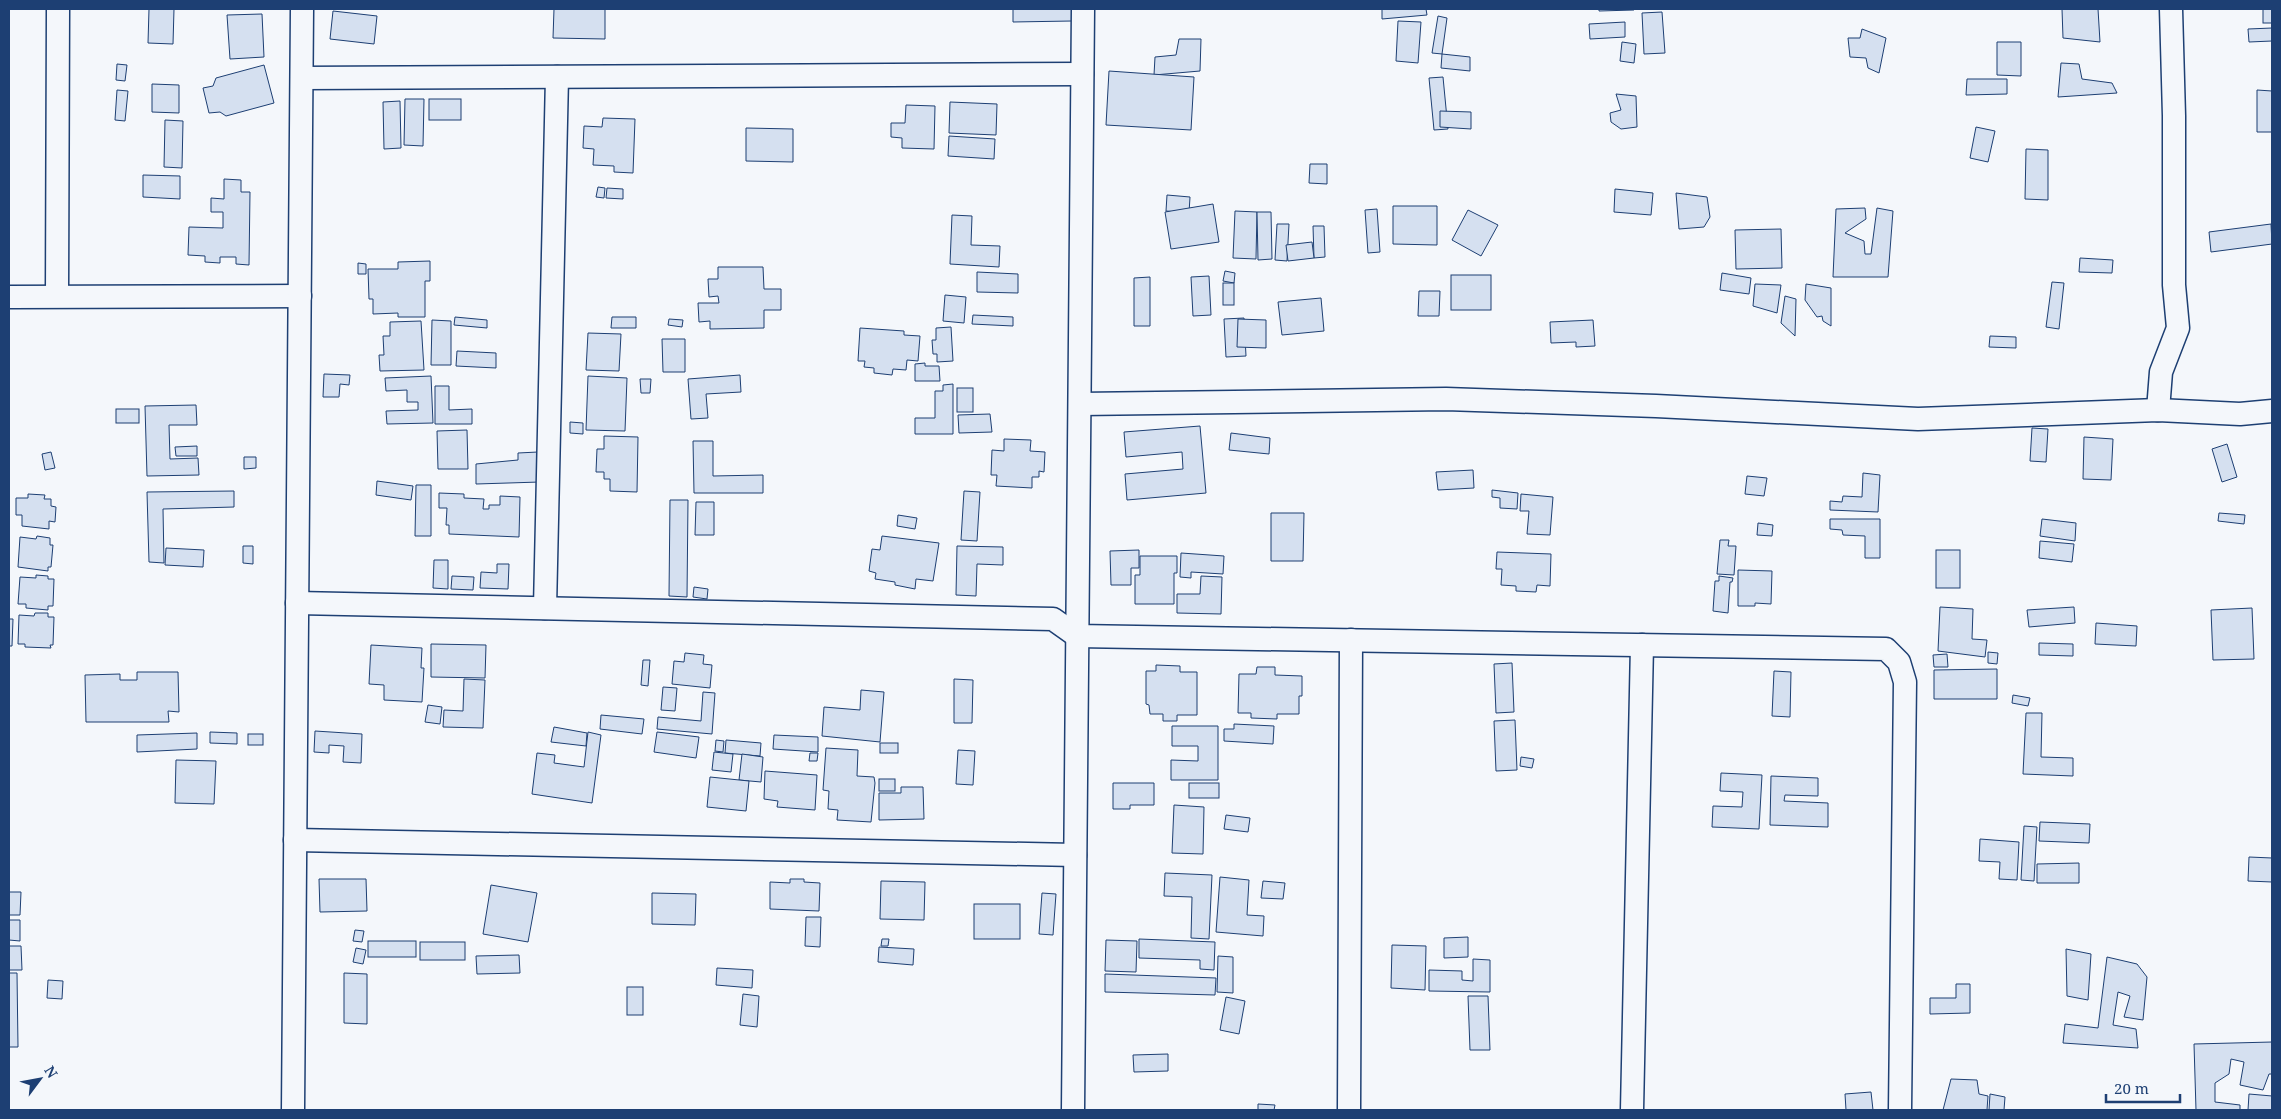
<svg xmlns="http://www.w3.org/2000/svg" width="2281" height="1119" font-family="'Noto Serif',serif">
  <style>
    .building { fill: #d5e0f0; stroke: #1d3f73 }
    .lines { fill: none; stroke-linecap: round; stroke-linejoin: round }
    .minor-casing { stroke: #1d3f73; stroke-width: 25 }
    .minor { stroke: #f4f7fb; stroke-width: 22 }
  </style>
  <rect width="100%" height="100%" fill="#f4f7fb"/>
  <g class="building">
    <polygon points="149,9 174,9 173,44 148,43"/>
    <polygon points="554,9 605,9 605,39 553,38"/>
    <polygon points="1013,9 1072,9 1072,21 1013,22"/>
    <polygon points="1382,9 1426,9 1427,15 1382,19"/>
    <polygon points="1599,9 1634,9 1634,10 1599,11"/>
    <polygon points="2062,9 2098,9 2100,42 2063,38"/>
    <rect x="2263" y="9" width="9" height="14"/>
    <polygon points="333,11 377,16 374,44 330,39"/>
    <polygon points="1662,12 1665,53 1644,54 1642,13"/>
    <polygon points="262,14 264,57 230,59 227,15"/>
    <polygon points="1438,16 1447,18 1442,54 1432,53"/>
    <polygon points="1398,21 1421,22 1418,63 1396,61"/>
    <polygon points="1625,22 1625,37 1590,39 1589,24"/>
    <polygon points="2272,28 2272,41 2249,42 2248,29"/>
    <polygon points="1862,29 1886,38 1879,73 1868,68 1866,58 1850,57 1848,38 1860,38"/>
    <polygon points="1179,39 1201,39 1200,71 1154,75 1155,57 1176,55"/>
    <polygon points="1622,42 1636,44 1634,63 1620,61"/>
    <polygon points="1997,42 2021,42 2021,76 1997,75"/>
    <polygon points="1442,54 1470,57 1470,71 1441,68"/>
    <polygon points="2061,63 2079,64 2082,79 2112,83 2117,93 2058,97"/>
    <polygon points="117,64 127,65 125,81 116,80"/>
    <polygon points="264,65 274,103 226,116 220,112 209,113 203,88 213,86 216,78"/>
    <polygon points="1109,71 1194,77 1191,130 1106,125"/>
    <polygon points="1443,77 1448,129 1434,130 1429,78"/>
    <polygon points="1967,79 2007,79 2007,94 1966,95"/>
    <polygon points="152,84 179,85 179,113 152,112"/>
    <polygon points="117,90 128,91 125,121 115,120"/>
    <polygon points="2257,90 2272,91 2272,132 2257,132"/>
    <polygon points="1616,94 1636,96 1637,127 1621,129 1611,122 1610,113 1621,110"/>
    <polygon points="405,99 424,99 423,146 404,145"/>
    <rect x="429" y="99" width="32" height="21"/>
    <polygon points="400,101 401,148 384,149 383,102"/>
    <polygon points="950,102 997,104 996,135 949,133"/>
    <polygon points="906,105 935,106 934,149 902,148 902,138 891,137 891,123 905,123"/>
    <polygon points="1440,111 1471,112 1471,129 1440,127"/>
    <polygon points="603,118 635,119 633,173 614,172 614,166 593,165 594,149 583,148 584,126 602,127"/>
    <polygon points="165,120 183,121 182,168 164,167"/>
    <polygon points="1976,127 1995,131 1988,162 1970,158"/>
    <polygon points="746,128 793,129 793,162 746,161"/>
    <polygon points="949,136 995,139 994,159 948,156"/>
    <polygon points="2026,149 2048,150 2048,200 2025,199"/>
    <polygon points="1310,164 1327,164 1327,184 1309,183"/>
    <polygon points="143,175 180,176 180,199 143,197"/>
    <polygon points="224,179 241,180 241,192 250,192 249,265 236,264 236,257 220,257 220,263 205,262 205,256 188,255 189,227 223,228 223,212 211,212 211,198 224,199"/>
    <polygon points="598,187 605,188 604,198 596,197"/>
    <polygon points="607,188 623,189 623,199 606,198"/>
    <polygon points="1615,189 1653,193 1651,215 1614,212"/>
    <polygon points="1676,193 1707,197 1710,217 1704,227 1679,229"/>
    <polygon points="1167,195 1190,197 1189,213 1166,211"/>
    <polygon points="1213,204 1219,242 1171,249 1165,212"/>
    <polygon points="1393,206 1437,206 1437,245 1393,244"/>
    <polygon points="1865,208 1866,219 1845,233 1864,241 1865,254 1871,254 1877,208 1893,211 1888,277 1833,277 1836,209"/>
    <polygon points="1377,209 1380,252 1368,253 1365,210"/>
    <polygon points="1468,210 1498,225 1481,256 1452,240"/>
    <polygon points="1235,211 1257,212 1256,259 1233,258"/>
    <polygon points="1257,212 1271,212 1272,259 1258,260"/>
    <polygon points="952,215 972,216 971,245 1000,246 999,267 950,264"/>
    <polygon points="1277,224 1289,224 1287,261 1275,260"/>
    <polygon points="2271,224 2272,244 2211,252 2209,232"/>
    <polygon points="1313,226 1324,226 1325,257 1314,258"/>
    <polygon points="1781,229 1782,268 1736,269 1735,230"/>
    <polygon points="1312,242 1314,258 1288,261 1286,245"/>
    <polygon points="2080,258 2113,260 2112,273 2079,272"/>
    <polygon points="430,261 430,281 425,281 425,317 398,317 398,313 373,314 373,299 369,299 368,269 398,269 398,262"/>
    <polygon points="358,263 366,264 366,274 358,274"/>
    <polygon points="718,267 763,267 764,289 781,289 781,310 764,310 764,328 710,329 710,321 699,322 698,303 719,303 718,296 709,297 708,279 718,279"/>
    <polygon points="1225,271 1235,273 1234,283 1223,281"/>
    <polygon points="977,272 1018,274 1018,293 977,292"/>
    <polygon points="1722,273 1751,278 1749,294 1720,290"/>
    <rect x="1451" y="275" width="40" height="35"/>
    <polygon points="1209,276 1211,315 1193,316 1191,277"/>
    <polygon points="1150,277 1150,326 1134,326 1134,278"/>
    <polygon points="2052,282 2064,283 2059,329 2046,327"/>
    <rect x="1223" y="283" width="11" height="22"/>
    <polygon points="1755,284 1781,285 1777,313 1753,306"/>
    <polygon points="1806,284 1831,288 1831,326 1823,321 1822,316 1817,317 1805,300"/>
    <polygon points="1419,291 1440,291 1439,316 1418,316"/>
    <polygon points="945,295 966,297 964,323 943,321"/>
    <polygon points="1785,296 1796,299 1795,336 1781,323"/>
    <polygon points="1321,298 1324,331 1282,335 1278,302"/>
    <polygon points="973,315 1013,317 1013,326 972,324"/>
    <polygon points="455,317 487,320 487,328 454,325"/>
    <polygon points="612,317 636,317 636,328 611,328"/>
    <polygon points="1244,318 1246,356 1226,357 1224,319"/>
    <polygon points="669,319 683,320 682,327 668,325"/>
    <polygon points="1238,319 1266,320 1266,348 1237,347"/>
    <polygon points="432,320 451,321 451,365 431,365"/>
    <polygon points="1593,320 1595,346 1576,347 1576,342 1551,343 1550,322"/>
    <polygon points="421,321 424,370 380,371 379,355 384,355 383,336 390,336 390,322"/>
    <polygon points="951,327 953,361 937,362 937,354 933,354 932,340 936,340 936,328"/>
    <polygon points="860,328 904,331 904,335 920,336 918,361 907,360 906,370 893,369 892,375 874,373 874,368 864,367 865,361 858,361"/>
    <polygon points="588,333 621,334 619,371 586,370"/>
    <polygon points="1990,336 2016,337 2016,348 1989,347"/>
    <polygon points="662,339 685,339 685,372 663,372"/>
    <polygon points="457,351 496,353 496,368 456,366"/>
    <polygon points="925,363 925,366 939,366 940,381 915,381 915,364"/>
    <polygon points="324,374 350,375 349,385 340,384 339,397 323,397"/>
    <polygon points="740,375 741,392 706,394 708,418 691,419 688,379"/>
    <polygon points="431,376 433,423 387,424 386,411 418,410 418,402 407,402 407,390 386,391 385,378"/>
    <polygon points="588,376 627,378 625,431 586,430"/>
    <polygon points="640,379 651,379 650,393 641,393"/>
    <polygon points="953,384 953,434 915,434 915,418 935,418 935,391 943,391 943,385"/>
    <polygon points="435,386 449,386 449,410 472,409 472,424 435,424"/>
    <rect x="957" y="388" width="16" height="24"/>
    <polygon points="196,405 197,425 169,425 170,459 198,458 199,475 147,476 145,406"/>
    <rect x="116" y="409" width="23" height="14"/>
    <polygon points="990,414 992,432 959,433 958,415"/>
    <polygon points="570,422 583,423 583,434 570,433"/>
    <polygon points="1200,426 1206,493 1127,500 1125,474 1183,469 1182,452 1126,457 1124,432"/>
    <polygon points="2032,428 2048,429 2046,462 2030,461"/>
    <polygon points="467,430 468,469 438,469 437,431"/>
    <polygon points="1231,433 1270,438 1269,454 1229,450"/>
    <polygon points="604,436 638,437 637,492 610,491 610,479 604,479 604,472 596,472 597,449 604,449"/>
    <polygon points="2084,437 2113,439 2111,480 2083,479"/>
    <polygon points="1004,439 1031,440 1030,451 1045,452 1044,472 1039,471 1039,477 1032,477 1032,488 996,486 997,475 991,475 992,450 1004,451"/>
    <polygon points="693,441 713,441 713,476 763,475 763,493 694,493"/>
    <polygon points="2227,444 2237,477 2222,482 2212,449"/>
    <polygon points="197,446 197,456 176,456 175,447"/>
    <polygon points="51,452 55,468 45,470 42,454"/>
    <polygon points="538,452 540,482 476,484 476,464 518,460 518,453"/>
    <polygon points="244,457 256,457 256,468 244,469"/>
    <polygon points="1473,470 1474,488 1438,490 1436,472"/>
    <polygon points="1863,473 1880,475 1878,512 1830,510 1830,501 1842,502 1843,496 1862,497"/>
    <polygon points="1747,476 1767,478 1764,496 1745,494"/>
    <polygon points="377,481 413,486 411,500 376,495"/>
    <polygon points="416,485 431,485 431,536 415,536"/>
    <polygon points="1492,490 1518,493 1517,509 1500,508 1500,498 1492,497"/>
    <polygon points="234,491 234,507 163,509 164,563 149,562 147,492"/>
    <polygon points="964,491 980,492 977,541 961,540"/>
    <polygon points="439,493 464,494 464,498 484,499 483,509 489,509 489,505 500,505 500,496 520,497 519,537 449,534 449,525 446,525 447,508 439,508"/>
    <polygon points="28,494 45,495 44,499 51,499 51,506 56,507 55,522 49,521 49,529 22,526 22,515 16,515 16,498 28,498"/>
    <polygon points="1521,494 1553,497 1550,535 1527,534 1529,511 1520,511"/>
    <polygon points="670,500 688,500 687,597 669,596"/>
    <polygon points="696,502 714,502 714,535 695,535"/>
    <polygon points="1271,513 1304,513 1303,561 1271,561"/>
    <polygon points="2219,513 2245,515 2244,524 2218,521"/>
    <polygon points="898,515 917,518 915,529 897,526"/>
    <polygon points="1830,519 1880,519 1880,558 1865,558 1865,536 1843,535 1842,530 1830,529"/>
    <polygon points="2042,519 2076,523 2075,541 2040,536"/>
    <polygon points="1758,523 1773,525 1772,536 1757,535"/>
    <polygon points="37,536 50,538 50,545 53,545 51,567 48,567 48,571 18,567 20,537 36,539"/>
    <polygon points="882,536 939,543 933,581 916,579 915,589 895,585 895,582 875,579 876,573 869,571 872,549 880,550"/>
    <polygon points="1720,540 1729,540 1728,546 1736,546 1734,575 1717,574"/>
    <polygon points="2040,541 2074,544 2072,562 2039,558"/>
    <polygon points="243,546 253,546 253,564 243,563"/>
    <polygon points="957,546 1003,547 1003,565 977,564 976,596 956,595"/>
    <polygon points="166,548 204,550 203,567 165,565"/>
    <polygon points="1139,550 1139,568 1131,568 1131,585 1111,585 1110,551"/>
    <rect x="1936" y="550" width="24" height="38"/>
    <polygon points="1497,552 1551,554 1550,586 1537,585 1536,592 1516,591 1516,586 1501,585 1502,569 1496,569"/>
    <polygon points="1181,553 1224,556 1223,574 1191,572 1191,578 1180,577"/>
    <polygon points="1140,556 1177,556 1177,573 1174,573 1174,604 1135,604 1135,575 1140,575"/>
    <polygon points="434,560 448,560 448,589 433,588"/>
    <polygon points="497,564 509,564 508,589 480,588 481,572 497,573"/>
    <polygon points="1738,570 1772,571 1771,604 1755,603 1755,606 1738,606"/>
    <polygon points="36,575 48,576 48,579 54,579 53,606 48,606 48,610 26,608 26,604 18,604 20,577 36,578"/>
    <polygon points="452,576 474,577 473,590 451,589"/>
    <polygon points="1201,576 1222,577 1221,614 1177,613 1177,594 1200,594"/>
    <polygon points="1719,576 1733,578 1732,582 1730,582 1728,613 1713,611 1715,581 1719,581"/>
    <polygon points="694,587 708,589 707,599 693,597"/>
    <polygon points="1940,607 1973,609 1972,639 1987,640 1985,657 1938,651"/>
    <polygon points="2074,607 2075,623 2029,627 2027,610"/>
    <polygon points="2252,608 2254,659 2213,660 2211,610"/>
    <polygon points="35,613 48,613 48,617 54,617 53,645 50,645 51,648 25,647 25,644 18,644 19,615 34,616"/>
    <polygon points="9,619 13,619 12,646 9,646"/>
    <polygon points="2096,623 2137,626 2136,646 2095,644"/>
    <polygon points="2039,643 2073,644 2073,656 2039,655"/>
    <polygon points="431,644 486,645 485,678 431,677"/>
    <polygon points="371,645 422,648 421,668 424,668 422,702 384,700 384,685 369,684"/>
    <polygon points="1988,652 1998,653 1997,664 1988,663"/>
    <polygon points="685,653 704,655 703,664 712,665 710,688 672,684 674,661 684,662"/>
    <polygon points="1947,654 1948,667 1934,667 1933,655"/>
    <polygon points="643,660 650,660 648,686 641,685"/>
    <polygon points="1512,663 1514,712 1496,713 1494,664"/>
    <polygon points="1156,665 1180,666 1180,672 1197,672 1197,715 1177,715 1177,721 1163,721 1163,714 1150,714 1149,705 1146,704 1146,671 1156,671"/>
    <polygon points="1257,667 1275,667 1275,675 1302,676 1302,696 1299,696 1299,714 1277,714 1277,719 1251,718 1251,713 1238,713 1239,674 1256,674"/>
    <polygon points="1997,669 1997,699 1934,699 1934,670"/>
    <polygon points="1774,671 1791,672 1790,717 1772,716"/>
    <polygon points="137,672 178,672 179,712 168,711 169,722 86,722 85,675 120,674 120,680 137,680"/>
    <polygon points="464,679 485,680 483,728 443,727 444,710 463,711"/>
    <polygon points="954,679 973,680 972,723 954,723"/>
    <polygon points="663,687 677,688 675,711 661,710"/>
    <polygon points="861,690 884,692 880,742 822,736 824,707 860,710"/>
    <polygon points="703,692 715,693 712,734 657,729 658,717 701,721"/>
    <polygon points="2013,695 2030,698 2028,706 2012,703"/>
    <polygon points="428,705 442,707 440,724 425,722"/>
    <polygon points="2026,713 2042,713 2041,757 2073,758 2073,776 2023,774"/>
    <polygon points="601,715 644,719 642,734 600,729"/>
    <polygon points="1515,720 1517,770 1496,771 1494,721"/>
    <polygon points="1234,724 1274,726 1273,744 1224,741 1224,729 1234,729"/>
    <polygon points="1172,726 1218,726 1218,780 1171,780 1171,760 1198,761 1198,746 1172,746"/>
    <polygon points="554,727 587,733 586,746 551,742"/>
    <polygon points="315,731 362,734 361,763 343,762 344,746 329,745 329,753 314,752"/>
    <polygon points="210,732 237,733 237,744 210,743"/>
    <polygon points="588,732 601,735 592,803 532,794 537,753 555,755 554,763 584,767"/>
    <polygon points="657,732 699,737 696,758 654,752"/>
    <polygon points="197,733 197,749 137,752 137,735"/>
    <rect x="248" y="734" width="15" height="11"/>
    <polygon points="774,735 818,737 818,752 773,749"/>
    <polygon points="716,740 724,741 723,752 715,751"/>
    <polygon points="726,740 761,743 760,756 725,753"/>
    <rect x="880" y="743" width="18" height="10"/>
    <polygon points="826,748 858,750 857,776 874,777 875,783 871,822 837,820 838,810 828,809 829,791 823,790"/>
    <polygon points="958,750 975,751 973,785 956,784"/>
    <polygon points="714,752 733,754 731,772 712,770"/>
    <polygon points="810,753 818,753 817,761 809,761"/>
    <polygon points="742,754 763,757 761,782 739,780"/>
    <polygon points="1521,757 1534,759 1532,768 1520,766"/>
    <polygon points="176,760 216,761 214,804 175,803"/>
    <polygon points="765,771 817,775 815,810 777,807 778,801 764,799"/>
    <polygon points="1721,773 1762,775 1759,829 1712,827 1713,806 1742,807 1743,792 1720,791"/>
    <polygon points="1771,776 1818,778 1818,796 1785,795 1784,801 1828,803 1828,827 1770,825"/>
    <polygon points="710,777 749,781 746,811 707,807"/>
    <rect x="879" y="779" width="16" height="12"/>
    <polygon points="1113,783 1154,783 1154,805 1130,805 1130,809 1113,809"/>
    <rect x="1189" y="783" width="30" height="15"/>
    <polygon points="901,787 923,787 924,819 879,820 879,793 901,793"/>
    <polygon points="1174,805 1204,807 1203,854 1172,853"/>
    <polygon points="1226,815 1250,818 1248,832 1224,829"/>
    <polygon points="2040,822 2090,824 2089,843 2039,841"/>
    <polygon points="2024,826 2037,827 2034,881 2021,880"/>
    <polygon points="1980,839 2019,842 2017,880 1999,879 2000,862 1979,861"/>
    <polygon points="2249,857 2272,858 2272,882 2248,881"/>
    <polygon points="2079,863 2079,883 2037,883 2037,864"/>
    <polygon points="1165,873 1212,875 1209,939 1191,938 1192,897 1164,896"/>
    <polygon points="1220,877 1249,880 1247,915 1264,916 1263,936 1216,932"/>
    <polygon points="319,879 366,879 367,911 320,912"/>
    <polygon points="790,879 804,879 804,882 820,883 819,911 770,909 770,882 790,883"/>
    <polygon points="881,881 925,882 924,920 880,919"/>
    <polygon points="1263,881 1285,883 1283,899 1261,898"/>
    <polygon points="491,885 537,893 528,942 483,934"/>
    <polygon points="9,892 21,892 20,915 9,915"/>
    <polygon points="652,893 696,894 695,925 652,924"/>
    <polygon points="1042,893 1056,894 1053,935 1039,934"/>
    <rect x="974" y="904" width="46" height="35"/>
    <polygon points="806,917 821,917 820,947 805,946"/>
    <polygon points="9,920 20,920 20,941 9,940"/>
    <polygon points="355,930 364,931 362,942 353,941"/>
    <polygon points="1468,937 1468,957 1444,958 1444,938"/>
    <polygon points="882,939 889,939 888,946 881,946"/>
    <polygon points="1139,939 1215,942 1214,970 1200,969 1200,960 1139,958"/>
    <polygon points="1106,940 1137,941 1136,972 1105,971"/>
    <rect x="368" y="941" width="48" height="16"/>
    <rect x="420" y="942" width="45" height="18"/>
    <polygon points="1392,945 1426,946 1425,990 1391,988"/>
    <polygon points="9,946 21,946 22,970 9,970"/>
    <polygon points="879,947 914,949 913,965 878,962"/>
    <polygon points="356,948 366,950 363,964 353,962"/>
    <polygon points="2066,949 2091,954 2088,1000 2067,996"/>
    <polygon points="519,955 520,973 477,974 476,956"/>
    <polygon points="1218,956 1233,957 1233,993 1217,992"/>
    <polygon points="2107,957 2137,964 2147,977 2143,1020 2124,1017 2130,996 2118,992 2113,1025 2136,1029 2138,1048 2063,1043 2065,1024 2098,1028"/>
    <polygon points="1473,959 1490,960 1490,992 1429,991 1429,970 1462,971 1462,980 1473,981"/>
    <polygon points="717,968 753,970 752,988 716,985"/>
    <polygon points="9,973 17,973 18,1047 9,1047"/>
    <polygon points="344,973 367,974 367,1024 344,1023"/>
    <polygon points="1105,974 1216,978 1215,995 1105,992"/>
    <polygon points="48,980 63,981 62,999 47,998"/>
    <polygon points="1956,984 1970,984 1970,1013 1930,1014 1930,998 1956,998"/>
    <rect x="627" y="987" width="16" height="28"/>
    <polygon points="743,994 759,996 757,1027 740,1025"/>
    <polygon points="1468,996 1488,996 1490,1050 1470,1050"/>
    <polygon points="1226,997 1245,1001 1239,1034 1220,1030"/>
    <polygon points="2272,1042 2272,1074 2269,1074 2263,1090 2240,1085 2244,1062 2231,1059 2229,1074 2215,1083 2215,1102 2240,1105 2240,1110 2196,1110 2194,1044"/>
    <polygon points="1168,1054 1168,1071 1134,1072 1133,1055"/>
    <polygon points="1951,1079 1977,1080 1979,1094 1988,1096 1987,1110 1943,1110"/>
    <polygon points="1871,1092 1873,1110 1846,1110 1845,1094"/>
    <polygon points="1990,1094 2005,1097 2004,1110 1989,1110"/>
    <polygon points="2249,1094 2272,1096 2272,1110 2248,1110"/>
    <polygon points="1258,1104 1275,1105 1274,1110 1258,1110"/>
  </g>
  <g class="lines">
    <defs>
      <g id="minor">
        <polyline points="302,78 1082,74"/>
        <polyline points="57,296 58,9"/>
        <polyline points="9,297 300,296"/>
        <polyline points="1080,404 1446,399 1656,406 1918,419 2158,410 2240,414 2272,411"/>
        <polyline points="2158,410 2161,372 2178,328 2174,285 2174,116 2171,9"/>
        <polyline points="297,603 1053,619 1077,636 1886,649 1899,662 1905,682 1900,1110"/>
        <polyline points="545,608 557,77"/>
        <polyline points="295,840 1075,855"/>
        <polyline points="293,1110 302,9"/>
        <polyline points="1073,1110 1083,9"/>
        <polyline points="1349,1110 1351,640"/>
        <polyline points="1632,1110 1642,645"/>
      </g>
    </defs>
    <use href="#minor" class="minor-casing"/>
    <use href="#minor" class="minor"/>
  </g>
  <rect width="2281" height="1119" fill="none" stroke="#1d3f73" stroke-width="20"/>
  <g transform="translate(40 1079) rotate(58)" stroke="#f4f7fb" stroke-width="4" paint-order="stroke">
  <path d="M0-4L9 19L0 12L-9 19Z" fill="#1d3f73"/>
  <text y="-8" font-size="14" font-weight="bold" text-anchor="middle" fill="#1d3f73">N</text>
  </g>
  <path d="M2106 1094v8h74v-8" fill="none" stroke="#1d3f73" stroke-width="2.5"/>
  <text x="2114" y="1094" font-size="15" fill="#1d3f73" stroke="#f4f7fb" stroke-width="4" paint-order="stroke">20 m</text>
</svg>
